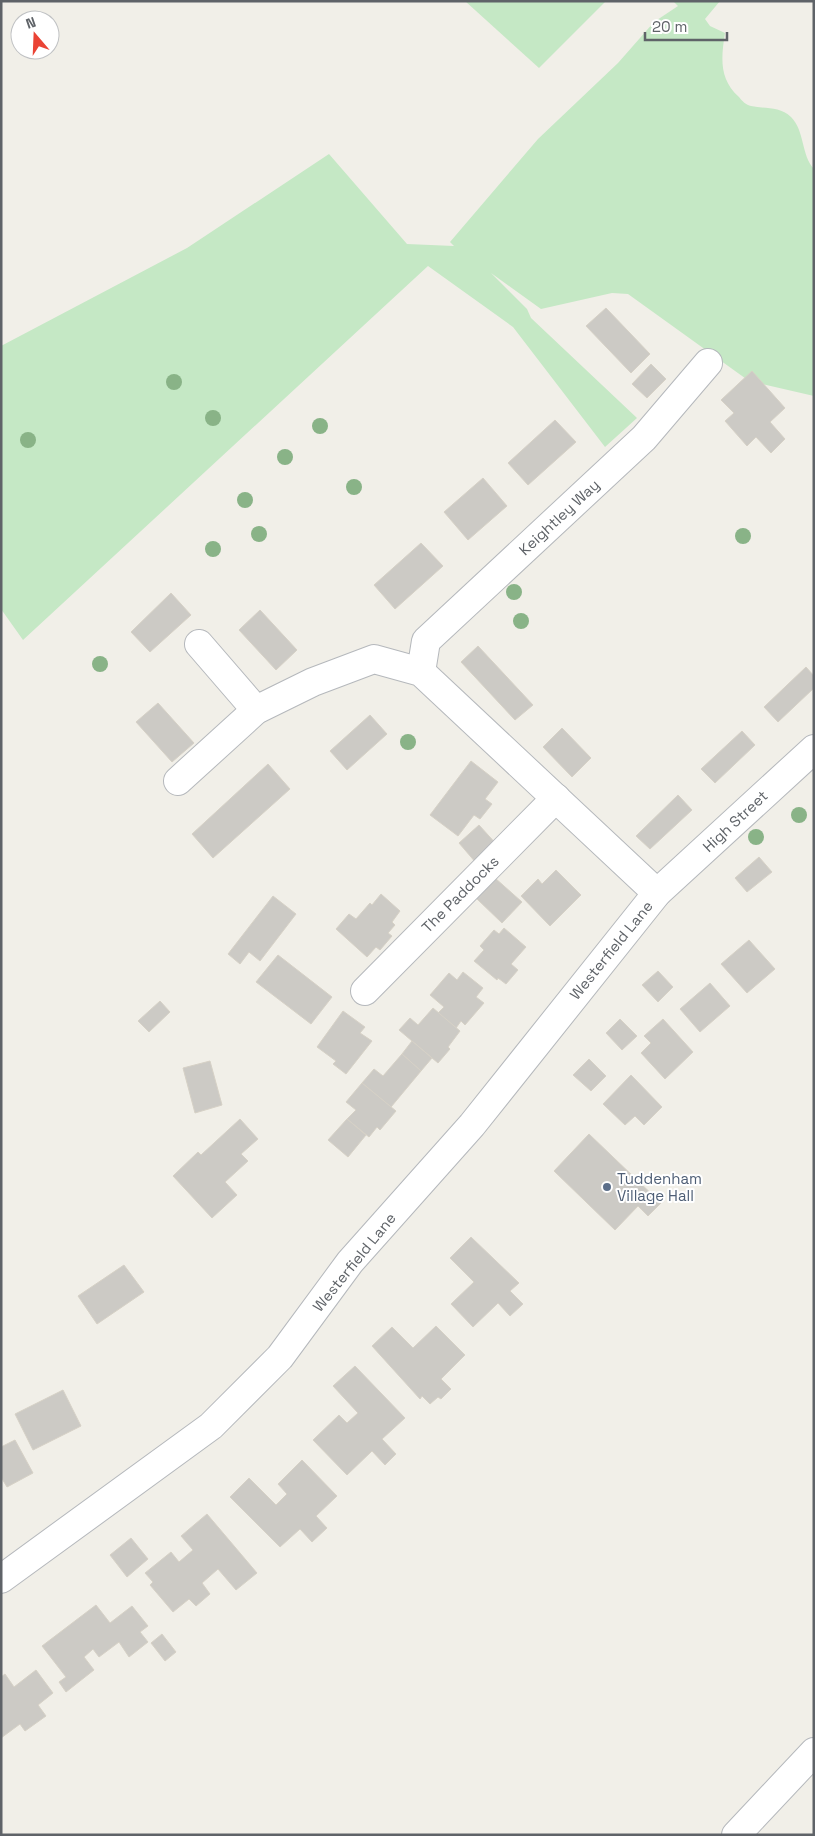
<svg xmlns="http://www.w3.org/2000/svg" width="815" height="1836" font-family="'Space Grotesk',sans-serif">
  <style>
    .green { fill: #c5e8c5 }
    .building { fill: #cccac5; stroke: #d6d1c6 }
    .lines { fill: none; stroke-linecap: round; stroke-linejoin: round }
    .minor-casing { stroke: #b5b8bc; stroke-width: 30 }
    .tertiary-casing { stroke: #b5b8bc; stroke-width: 30 }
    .minor { stroke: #fff; stroke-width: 28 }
    .tertiary { stroke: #fff; stroke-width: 28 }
    .tree { fill: #89b387 }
    .service-dot { fill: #5c6f8a; stroke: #fff; stroke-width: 2 }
    .labels { text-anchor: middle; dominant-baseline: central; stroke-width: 4; stroke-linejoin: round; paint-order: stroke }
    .street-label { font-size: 15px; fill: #5f6368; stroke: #fff }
    .service-label { font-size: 15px; fill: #4e5e75; stroke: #fff; text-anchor: start }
  </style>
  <rect width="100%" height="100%" fill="#f1efe8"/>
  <g class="green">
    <polygon points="465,1 606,1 539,68"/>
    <path d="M673,1H720L705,19L710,26L725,33C721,58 719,79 739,97C742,101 746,105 751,106C765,109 780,106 791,117C805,131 801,155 814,169V396L749,381L628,294L612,293L541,309L491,273L527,309L531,318L637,418L605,447L513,327L428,266L23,640L1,609V346L187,248L329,154L407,244L454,246L450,242L538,139L618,63L654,22L678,6Z"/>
  </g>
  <g class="building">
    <polygon points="606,308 650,354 631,373 586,326"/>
    <polygon points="651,364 666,379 647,398 632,384"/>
    <polygon points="752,371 785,408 770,422 785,439 771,453 756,437 747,446 725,421 734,413 721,400"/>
    <polygon points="555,420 576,442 528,485 508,463"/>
    <polygon points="483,478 507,506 468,540 444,512"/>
    <polygon points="421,543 443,566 395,609 374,585"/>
    <polygon points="171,593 191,615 150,652 131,632"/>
    <polygon points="260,610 297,650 276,670 239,630"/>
    <polygon points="478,646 533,705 515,720 461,662"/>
    <polygon points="806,667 814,676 814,688 778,722 764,707"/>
    <polygon points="158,703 194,743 172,762 136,722"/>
    <polygon points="370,715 387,734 347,770 330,751"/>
    <polygon points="562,728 591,758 572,777 543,747"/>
    <polygon points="742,731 755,745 715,783 701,769"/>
    <polygon points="471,761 498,782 485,799 492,804 480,819 474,815 458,836 430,815"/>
    <polygon points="268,764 290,789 213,858 192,834"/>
    <polygon points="678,795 692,810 650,849 636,836"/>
    <polygon points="479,825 498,846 477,864 459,843"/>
    <polygon points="759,857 772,872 747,892 735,878"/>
    <polygon points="556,870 581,895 550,926 521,896 538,879 542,884"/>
    <polygon points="495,878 522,902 502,923 476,898"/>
    <polygon points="381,894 400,911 392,922 395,925 388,933 392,936 380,950 376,947 367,957 336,929 349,914 356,919 370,903 372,905"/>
    <polygon points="273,896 296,914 260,961 249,952 240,964 228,954"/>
    <polygon points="504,928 526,947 511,964 518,970 506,984 498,978 497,980 474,961 484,950 480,946 494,930 499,934"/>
    <polygon points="749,940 775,969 747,993 721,964"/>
    <polygon points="278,955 332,997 311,1024 256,982"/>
    <polygon points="658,971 673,987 658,1002 642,985"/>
    <polygon points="463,972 483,988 476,997 484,1003 465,1025 461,1021 456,1028 438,1013 444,1007 430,995 449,973 457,980"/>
    <polygon points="710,983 730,1006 700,1032 680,1009"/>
    <polygon points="160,1001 170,1012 149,1032 138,1021"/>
    <polygon points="433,1008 460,1031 448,1047 450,1049 438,1063 399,1030 410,1018 418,1025"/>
    <polygon points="343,1011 365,1027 360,1033 372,1041 346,1074 333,1064 336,1061 317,1047"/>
    <polygon points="620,1019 637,1036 622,1050 606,1033"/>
    <polygon points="663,1019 693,1052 665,1079 641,1053 651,1043 644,1036"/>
    <polygon points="412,1041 432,1058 421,1071 402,1054"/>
    <polygon points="402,1054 421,1071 391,1107 362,1083 374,1069 383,1076"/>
    <polygon points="589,1059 606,1076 591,1091 573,1075"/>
    <polygon points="210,1061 222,1105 195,1113 183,1068"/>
    <polygon points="631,1075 662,1107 644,1125 635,1116 625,1125 603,1104"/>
    <polygon points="362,1083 396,1111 380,1130 377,1127 369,1137 347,1119 356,1110 346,1102"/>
    <polygon points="240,1119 258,1139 241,1154 248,1161 225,1182 237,1195 212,1218 173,1176 198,1152 201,1155"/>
    <polygon points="347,1119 366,1135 348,1157 328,1140"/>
    <polygon points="589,1134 661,1203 648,1216 638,1206 615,1230 554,1171"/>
    <polygon points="471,1237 519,1283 510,1291 523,1304 510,1316 498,1303 473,1327 451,1304 474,1282 450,1258"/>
    <polygon points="124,1265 144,1292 97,1324 78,1296"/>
    <polygon points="436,1326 465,1355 441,1379 451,1389 441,1399 438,1397 430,1404 422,1396 420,1399 372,1346 392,1327 413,1348"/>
    <polygon points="355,1366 405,1418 382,1439 396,1454 385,1465 372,1451 347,1475 313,1440 339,1415 347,1423 358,1413 333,1386"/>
    <polygon points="63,1390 81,1426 33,1450 15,1414"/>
    <polygon points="15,1440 33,1473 7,1487 1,1477 1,1447"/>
    <polygon points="302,1460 337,1496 316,1516 327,1528 312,1542 300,1529 280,1547 230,1497 249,1478 276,1505 287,1494 278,1484"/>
    <polygon points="207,1514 257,1573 236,1590 218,1569 202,1583 210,1594 196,1606 189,1599 173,1612 150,1585 153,1582 145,1573 171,1552 179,1562 193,1550 181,1536"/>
    <polygon points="131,1538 148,1559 127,1577 110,1555"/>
    <polygon points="96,1605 110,1623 132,1606 148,1626 140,1632 148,1642 129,1657 119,1642 99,1657 93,1649 84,1657 94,1670 66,1692 59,1682 66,1677 42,1646"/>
    <polygon points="162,1634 176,1652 165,1661 151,1643"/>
    <polygon points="36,1670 53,1693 38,1705 46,1716 25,1731 20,1724 1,1738 1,1677 5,1674 14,1687"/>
  </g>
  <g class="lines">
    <defs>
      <g id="minor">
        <polyline points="199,644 256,710"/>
        <polyline points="421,672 426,641 644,438 708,363"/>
        <polyline points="178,781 256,710 313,682 374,659 421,672 657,893"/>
        <polyline points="365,991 556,798"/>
        <polyline points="1,1579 211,1426 280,1357 350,1262 472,1125 657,893 814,749"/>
      </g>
      <polyline id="tertiary" points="736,1835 814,1752"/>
    </defs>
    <use href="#minor" class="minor-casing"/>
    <use href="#tertiary" class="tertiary-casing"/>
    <use href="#minor" class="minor"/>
    <use href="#tertiary" class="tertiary"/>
  </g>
  <g class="tree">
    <circle cx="174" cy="382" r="8"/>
    <circle cx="213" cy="418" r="8"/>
    <circle cx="320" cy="426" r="8"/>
    <circle cx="28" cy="440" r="8"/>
    <circle cx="285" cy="457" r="8"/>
    <circle cx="354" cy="487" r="8"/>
    <circle cx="245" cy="500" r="8"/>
    <circle cx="259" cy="534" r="8"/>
    <circle cx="743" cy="536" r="8"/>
    <circle cx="213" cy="549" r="8"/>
    <circle cx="514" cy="592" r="8"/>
    <circle cx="521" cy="621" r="8"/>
    <circle cx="100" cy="664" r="8"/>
    <circle cx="408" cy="742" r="8"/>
    <circle cx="799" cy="815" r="8"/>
    <circle cx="756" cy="837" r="8"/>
  </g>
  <circle class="service-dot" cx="607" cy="1187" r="5"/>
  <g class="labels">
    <g class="street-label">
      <text transform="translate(559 517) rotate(-43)">Keightley Way</text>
      <text transform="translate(735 821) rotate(-43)">High Street</text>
      <text transform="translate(460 894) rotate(-45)">The Paddocks</text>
      <text transform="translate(611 950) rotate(-51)">Westerfield Lane</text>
      <text transform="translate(354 1262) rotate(-51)">Westerfield Lane</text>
    </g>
    <g class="service-label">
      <text x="617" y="1178">Tuddenham<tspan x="617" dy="17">Village Hall</tspan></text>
    </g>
  </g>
  <rect width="815" height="1836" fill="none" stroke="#5f6368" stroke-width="5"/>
  <g transform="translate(35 35) rotate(341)"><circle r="24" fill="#ffffff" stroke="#bfc1c3"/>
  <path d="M0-4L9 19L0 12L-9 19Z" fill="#ea4335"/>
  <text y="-8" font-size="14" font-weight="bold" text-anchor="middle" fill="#5f6368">N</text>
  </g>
  <path d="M645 32v8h82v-8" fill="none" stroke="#5f6368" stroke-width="2.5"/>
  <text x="652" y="32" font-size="15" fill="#5f6368" stroke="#ffffff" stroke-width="4" paint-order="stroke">20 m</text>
</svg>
